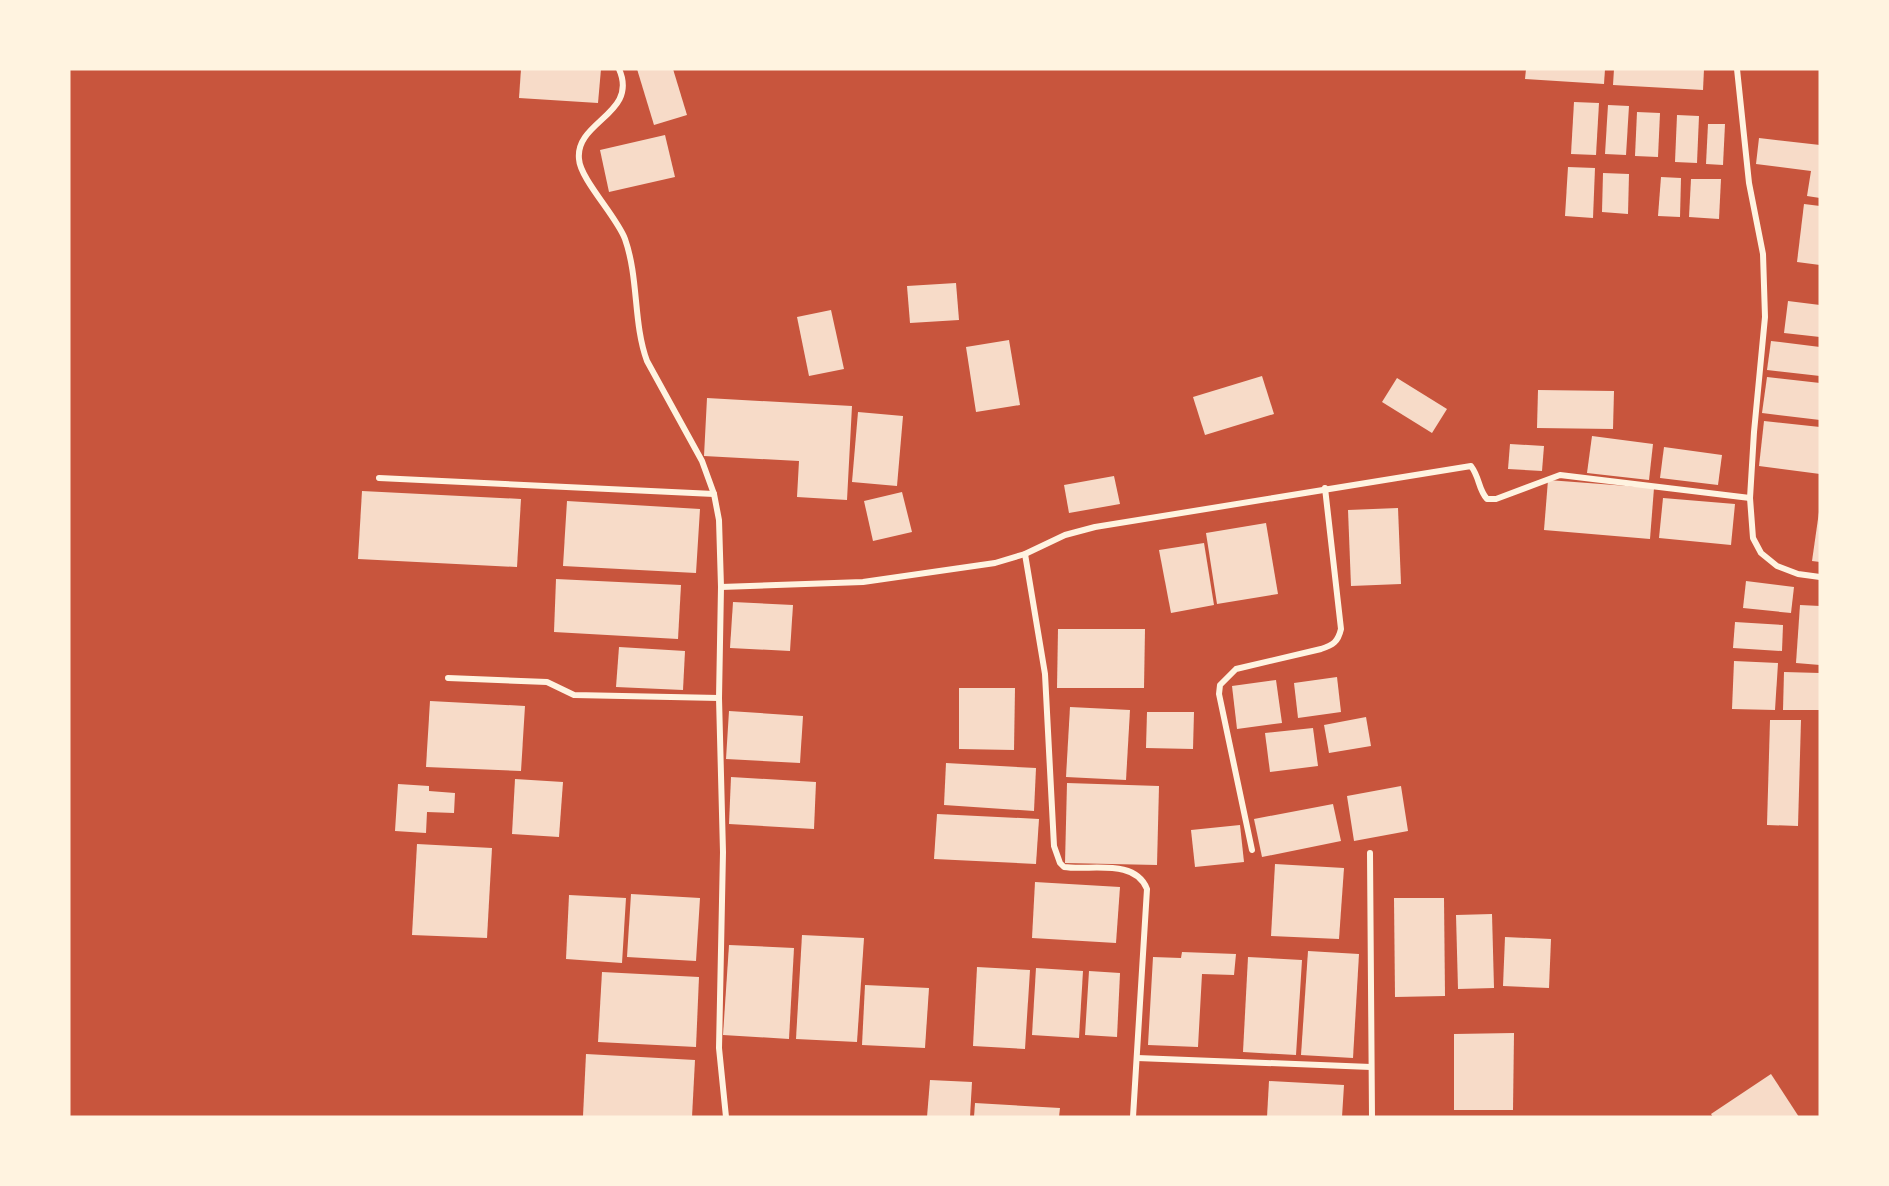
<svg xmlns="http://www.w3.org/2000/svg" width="1889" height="1186" font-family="'Space Grotesk',sans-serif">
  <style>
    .building { fill: #f7dbc8 }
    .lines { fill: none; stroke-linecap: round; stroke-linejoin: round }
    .minor { stroke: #fff3e0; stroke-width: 6 }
  </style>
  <rect width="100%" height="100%" fill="#c8553d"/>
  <g class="building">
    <polygon points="521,69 601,69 598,103 519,98"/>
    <polygon points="637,69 673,69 687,115 654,125"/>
    <polygon points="1526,69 1605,69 1604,84 1525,79"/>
    <polygon points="1614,69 1704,69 1703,90 1613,85"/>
    <polygon points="1574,102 1599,103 1596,155 1571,154"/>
    <polygon points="1608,105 1629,106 1626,155 1605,154"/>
    <polygon points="1637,112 1660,113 1658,157 1635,156"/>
    <polygon points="1677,115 1699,116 1697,163 1675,162"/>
    <polygon points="1708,124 1725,124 1723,165 1706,164"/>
    <polygon points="665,135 675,177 609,192 600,150"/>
    <polygon points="1759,138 1820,145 1820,198 1807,196 1811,171 1756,164"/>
    <polygon points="1568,167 1595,168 1593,218 1565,216"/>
    <polygon points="1603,173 1629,174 1628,214 1602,212"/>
    <polygon points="1661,177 1681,178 1680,217 1658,216"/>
    <polygon points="1691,179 1721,179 1719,219 1689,217"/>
    <polygon points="1804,204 1820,206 1820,265 1797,262"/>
    <polygon points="956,283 959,320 910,323 907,286"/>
    <polygon points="1788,301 1820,305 1820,337 1784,333"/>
    <polygon points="831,310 844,369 809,376 797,317"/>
    <polygon points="1009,340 1020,405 976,412 966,347"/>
    <polygon points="1771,341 1820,347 1820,376 1767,370"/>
    <polygon points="1262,376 1274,414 1205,435 1193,397"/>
    <polygon points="1767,377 1820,383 1820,420 1762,413"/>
    <polygon points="1397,378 1447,409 1432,433 1382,402"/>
    <polygon points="1538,390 1614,391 1613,429 1537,428"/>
    <polygon points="707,398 852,406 847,500 797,497 799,461 704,456"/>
    <polygon points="858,412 903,416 897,486 852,482"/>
    <polygon points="1764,421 1820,427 1820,474 1759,466"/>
    <polygon points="1592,436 1653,444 1649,480 1587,473"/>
    <polygon points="1510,444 1544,446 1542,471 1508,469"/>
    <polygon points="1664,447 1722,455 1718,485 1660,478"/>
    <polygon points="1114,476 1120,504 1069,513 1064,485"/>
    <polygon points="1548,480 1654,488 1650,539 1544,530"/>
    <polygon points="362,491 521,499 517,567 358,559"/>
    <polygon points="902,492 912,532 873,541 864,501"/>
    <polygon points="1663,498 1735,504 1731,545 1659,538"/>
    <polygon points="567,501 700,509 696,573 563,566"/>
    <polygon points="1398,508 1401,584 1351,586 1348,510"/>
    <polygon points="1819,512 1820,512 1820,562 1812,561"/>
    <polygon points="1266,523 1278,594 1217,604 1206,533"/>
    <polygon points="1204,543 1214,605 1171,613 1159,550"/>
    <polygon points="556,579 681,585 678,639 554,632"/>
    <polygon points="1746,581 1794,587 1791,613 1743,608"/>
    <polygon points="733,602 793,605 790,651 730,648"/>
    <polygon points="1800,605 1820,606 1820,665 1796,663"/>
    <polygon points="1735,622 1783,625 1782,651 1733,648"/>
    <polygon points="1058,629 1145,629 1144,688 1057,688"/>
    <polygon points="619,647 685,651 683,690 616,687"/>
    <polygon points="1734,661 1778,663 1775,710 1732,709"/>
    <polygon points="1784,672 1820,673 1820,710 1783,710"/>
    <polygon points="1337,677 1341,712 1298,718 1294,683"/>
    <polygon points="1276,680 1282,723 1237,729 1232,686"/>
    <polygon points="959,688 1015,688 1014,750 959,749"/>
    <polygon points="430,701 525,706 521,771 426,767"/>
    <polygon points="1070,707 1130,710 1126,780 1066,777"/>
    <polygon points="729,711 803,716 800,763 726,759"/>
    <polygon points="1147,712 1194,712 1193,749 1146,748"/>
    <polygon points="1366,717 1371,746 1329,753 1324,725"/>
    <polygon points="1770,720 1801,720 1798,826 1767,825"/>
    <polygon points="1313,728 1318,766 1270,772 1265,733"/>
    <polygon points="946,763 1036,768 1034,811 944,805"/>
    <polygon points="731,777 816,782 814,829 729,824"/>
    <polygon points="515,779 563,782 559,837 512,834"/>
    <polygon points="1067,783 1159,786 1157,865 1065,863"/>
    <polygon points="398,784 429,786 429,791 455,793 454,813 427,812 426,833 395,831"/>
    <polygon points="1401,786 1408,831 1354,841 1347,796"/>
    <polygon points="1333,804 1341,841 1262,857 1254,819"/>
    <polygon points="937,814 1039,819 1036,864 934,859"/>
    <polygon points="1240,825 1244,862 1195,867 1191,830"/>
    <polygon points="417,844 492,848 487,938 412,935"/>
    <polygon points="1275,864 1344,868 1339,939 1271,936"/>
    <polygon points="1035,882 1120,887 1116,943 1032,938"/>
    <polygon points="631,894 700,898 696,961 627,957"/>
    <polygon points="569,895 626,898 622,963 566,959"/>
    <polygon points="1394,898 1444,898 1445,996 1395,997"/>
    <polygon points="1492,914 1494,988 1458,989 1456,915"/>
    <polygon points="802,935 864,938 857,1042 796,1039"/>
    <polygon points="1505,937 1551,939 1549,988 1503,986"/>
    <polygon points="729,945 794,948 789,1039 723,1035"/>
    <polygon points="1308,951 1359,954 1353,1058 1301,1055"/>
    <polygon points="1182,952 1236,954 1234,975 1202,974 1198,1047 1148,1045 1153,957 1181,958"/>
    <polygon points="1248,957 1302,960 1296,1055 1243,1052"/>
    <polygon points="977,967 1030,970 1025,1049 973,1046"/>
    <polygon points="1036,968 1083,971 1079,1038 1032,1035"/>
    <polygon points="1089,971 1120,973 1117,1037 1085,1035"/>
    <polygon points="602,972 699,977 696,1047 598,1042"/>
    <polygon points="865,985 929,988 925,1048 862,1045"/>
    <polygon points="1514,1033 1513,1110 1454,1110 1454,1034"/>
    <polygon points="586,1054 695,1060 692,1117 583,1116"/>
    <polygon points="1771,1074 1799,1117 1713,1117 1711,1114"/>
    <polygon points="930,1080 972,1082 970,1117 927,1117"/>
    <polygon points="1269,1081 1344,1085 1342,1117 1267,1117"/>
    <polygon points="975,1103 1060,1108 1059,1117 974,1117"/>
  </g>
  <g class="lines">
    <g class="minor">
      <path d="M619,69C639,114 575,121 579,159C580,179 617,217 625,239C639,279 633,323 647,361L702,461L714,494L719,520L721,587L719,698L723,852L719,1048L726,1117"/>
      <polyline points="1737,69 1749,183 1763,254 1765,317 1754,432 1750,498 1753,538 1761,553 1777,566 1798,574 1820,577"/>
      <polyline points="379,478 714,494"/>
      <path d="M1025,554L1045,674L1054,846L1060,863L1064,867C1090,871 1135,858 1147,889L1133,1117"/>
      <path d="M721,587L863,582L995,563L1025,554L1065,535L1095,527L1471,466C1480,478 1478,489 1487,499H1496L1560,475L1750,498"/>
      <polyline points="448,678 547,682 574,695 719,698"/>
      <path d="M1252,850L1219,694L1220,685L1236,669L1321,649C1333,645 1338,642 1341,629L1325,488"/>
      <polyline points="1370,853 1372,1117"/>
      <polyline points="1137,1058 1371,1067"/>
    </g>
  </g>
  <rect width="1889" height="1186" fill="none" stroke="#fff3e0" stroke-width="141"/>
</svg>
